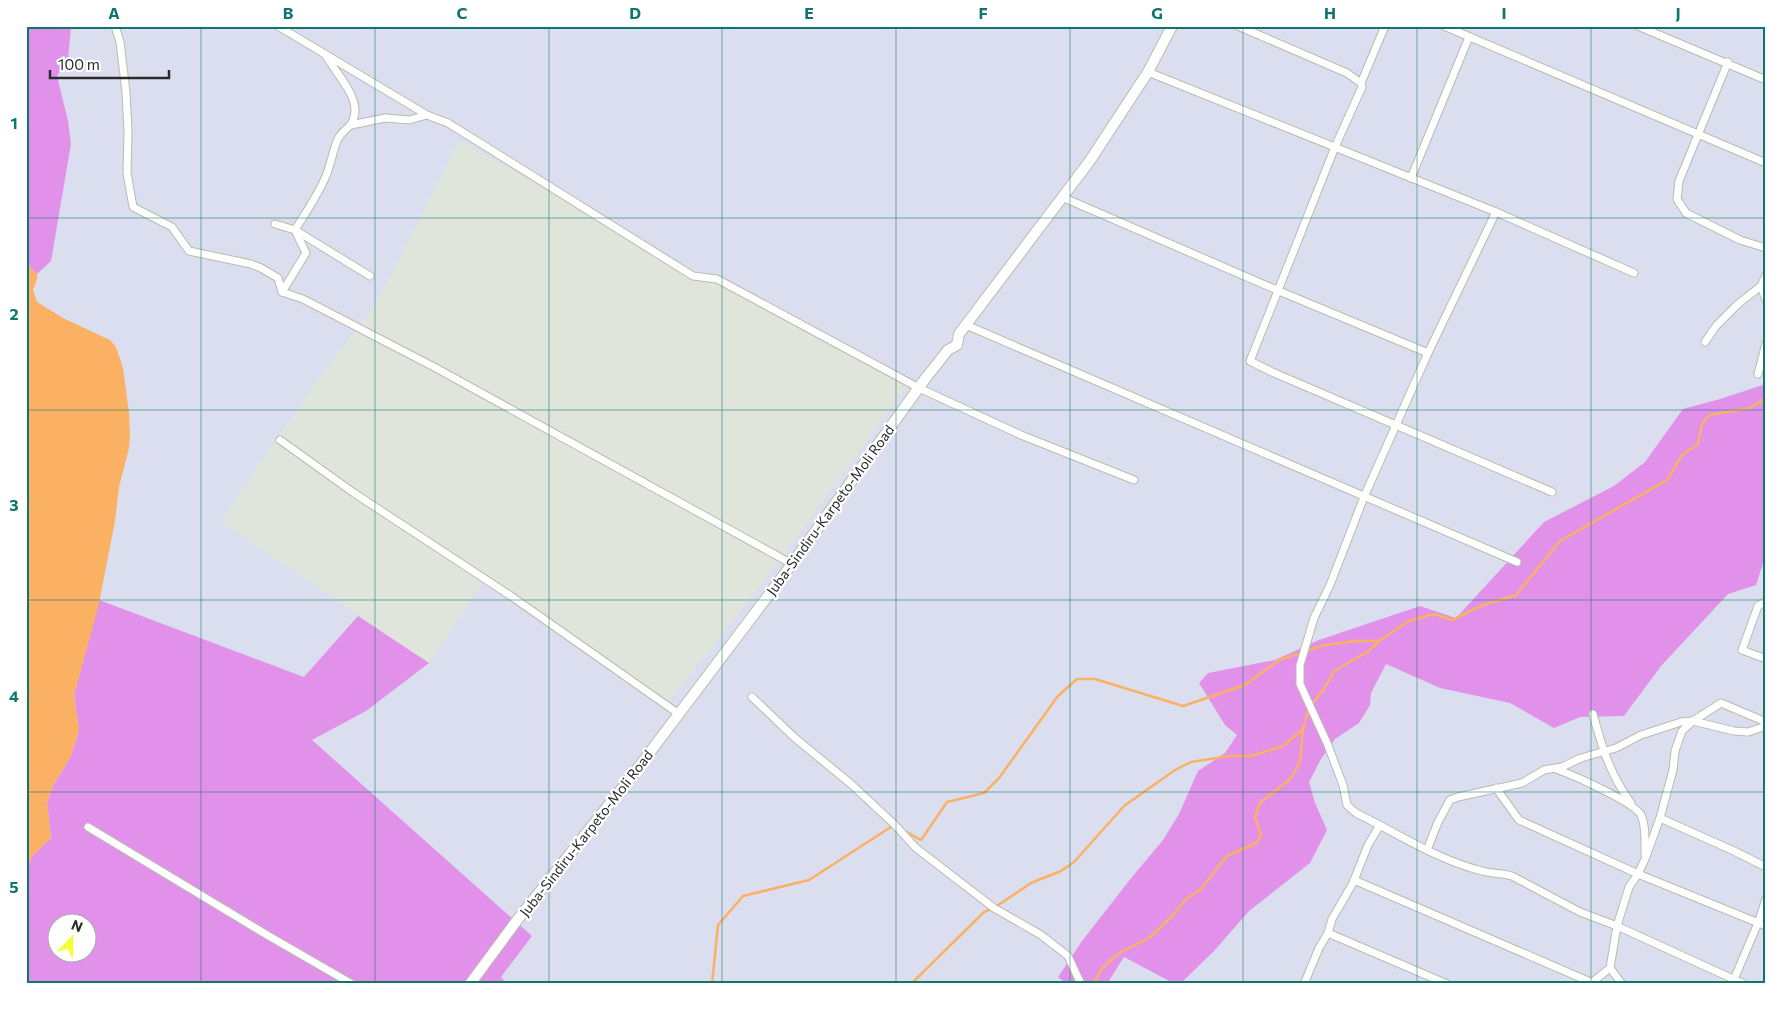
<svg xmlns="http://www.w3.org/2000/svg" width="1792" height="1010" font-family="Commissioner,sans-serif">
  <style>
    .industrial { fill: #e0e5dc }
    .green { fill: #e291ea; fill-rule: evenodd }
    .water { fill: #fbb163 }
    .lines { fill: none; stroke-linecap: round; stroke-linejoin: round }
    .stream { stroke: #fbb163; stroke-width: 2.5 }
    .street-casing { stroke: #babcab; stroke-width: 9 }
    .secondary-casing { stroke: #babcab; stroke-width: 12 }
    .street { stroke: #fff; stroke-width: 7 }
    .secondary { stroke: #fff; stroke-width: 10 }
    .grid { fill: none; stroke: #0f766e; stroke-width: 1; stroke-opacity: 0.55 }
    .labels { text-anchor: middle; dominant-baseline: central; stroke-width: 4.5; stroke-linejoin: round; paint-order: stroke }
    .street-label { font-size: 14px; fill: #2a2a2a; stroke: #fff }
    .neatline { fill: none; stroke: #0f766e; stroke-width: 2 }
    .grid-label { font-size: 16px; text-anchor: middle; font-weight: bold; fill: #0f766e }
  </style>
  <rect width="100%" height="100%" fill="#dbdeee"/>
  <polygon class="industrial" points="459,141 906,387 774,568 668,702 483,581 429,663 221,521 315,384 362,323 388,282"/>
  <g class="green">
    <polygon points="26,26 71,26 68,60 57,76 68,121 71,144 51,261 37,274 26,263"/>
    <polygon points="1766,384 1766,554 1756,585 1728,594 1661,666 1624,716 1580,717 1554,728 1510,703 1440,688 1386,664 1371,693 1370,705 1359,723 1335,739 1321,759 1309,782 1315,803 1327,830 1310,863 1249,911 1214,951 1180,984 1175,984 1124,957 1107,984 1066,984 1058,977 1082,941 1132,877 1163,840 1179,814 1198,771 1225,753 1237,735 1225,725 1199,683 1208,673 1275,660 1319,640 1420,606 1456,618 1544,522 1614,486 1645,462 1683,409 1720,399"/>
    <path d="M99,600L304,677L358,616L429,663L366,711L312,740L532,936L501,977L507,984H26V870L32,856L51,838L47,803L53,785L70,758L79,731L74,695ZM58,922H88V952H58Z"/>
  </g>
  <polygon class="water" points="26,263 37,274 37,279 33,290 37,302 63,318 110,340 116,347 123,368 129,413 130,435 129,448 119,487 115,521 98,608 74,695 79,731 70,758 53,785 47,803 51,838 32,856 26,870"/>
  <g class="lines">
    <g class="stream">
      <polyline points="1307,651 1321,646 1354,641 1379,641 1409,621 1434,614 1452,620 1483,605 1516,595 1560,541 1667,480 1682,455 1698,444 1702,424 1710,415 1750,408 1766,398"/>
      <polyline points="1312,704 1324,689 1334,671 1369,651 1379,641"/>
      <polyline points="903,830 921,840 947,802 984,793 999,778 1058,696 1077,679 1095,679 1183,706 1245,685 1279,660 1301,653"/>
      <polyline points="712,984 718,925 743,896 809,880 894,825"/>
      <polyline points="911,984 984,912 994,908 1031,883 1061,871 1074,862 1124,806 1175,770 1191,762 1229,756 1251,756 1283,746 1303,729"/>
      <polyline points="1094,984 1101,969 1119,953 1149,938 1173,915 1185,900 1201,889 1227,856 1256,843 1261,835 1255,817 1260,803 1291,778 1300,762 1303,729 1309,708"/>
    </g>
    <defs>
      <g id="street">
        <polyline points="115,26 120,42 126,92 128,131 127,173 133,207 172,227 189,251 251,264 261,268 278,278 282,292 303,299 436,368 792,564"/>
        <polyline points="278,26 427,115 448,123 693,276 717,279 919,388 1021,435 1134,480"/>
        <polyline points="1238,26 1347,73 1361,83 1362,87 1335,147 1250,361 1272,372 1552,492"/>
        <polyline points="1444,26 1766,163"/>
        <polyline points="1638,26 1766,80"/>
        <polyline points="1728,62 1679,181 1677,199 1686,213 1740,240 1766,248"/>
        <polyline points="1148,72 1496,212 1634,273"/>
        <polyline points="1361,83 1385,26"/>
        <polyline points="351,125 385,118 409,120 427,115"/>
        <polyline points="1411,178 1469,37"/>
        <polyline points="1062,197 1279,291 1428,353"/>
        <path d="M1496,212L1428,353L1364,497L1330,585L1314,618L1300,665V684L1327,743L1343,785L1347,805L1356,813C1397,833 1437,860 1482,871C1492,874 1502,873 1512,876L1580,912L1617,926L1744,984"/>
        <polyline points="275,224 295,230 370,276"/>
        <polyline points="1761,286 1766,300"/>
        <path d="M282,292L306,253L295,230C306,212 318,195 326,176C331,164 333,149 338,139C343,127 354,130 355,110C355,93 335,71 326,56"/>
        <polyline points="966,325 1517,562"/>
        <polyline points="1705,342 1716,326 1738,304 1761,286 1766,275"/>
        <polyline points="1758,374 1766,343"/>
        <polyline points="280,440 354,493 511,596 679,714"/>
        <polyline points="1766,601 1758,606 1742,650 1766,659"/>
        <polyline points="752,697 795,738 851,784 895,825 916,848 994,908 1041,935 1068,956 1081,984"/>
        <path d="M1593,714C1602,747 1610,775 1631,803"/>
        <path d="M1556,769C1573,775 1634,802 1641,815C1646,826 1645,842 1645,854"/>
        <polyline points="1496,788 1519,820 1638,874 1766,926"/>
        <polyline points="1660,818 1734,851 1766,867"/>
        <polyline points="88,827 267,935 352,984"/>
        <polyline points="1427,850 1438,822 1450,800 1458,797 1522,783 1544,770 1562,767 1581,758 1616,748 1641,735 1681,722 1693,721 1734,731 1748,732 1766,726"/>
        <polyline points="1354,880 1595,984"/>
        <polyline points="1328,933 1447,984"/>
        <polyline points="1610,968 1622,984"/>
        <polyline points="1304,984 1319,948 1328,933 1332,919 1353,883 1368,845 1380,825"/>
        <polyline points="1590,984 1610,968 1617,926 1629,887 1638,874 1645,859 1660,818 1673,770 1675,751 1682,731 1693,721 1721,703 1766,722"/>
        <polyline points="1732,984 1758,923 1766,899"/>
      </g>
      <polyline id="secondary" points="470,984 518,919 635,772 792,564 925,379 948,350 957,345 959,334 1089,162 1148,72 1172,26"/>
    </defs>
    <use href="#street" class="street-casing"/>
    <use href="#secondary" class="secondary-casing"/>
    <use href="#street" class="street"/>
    <use href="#secondary" class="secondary"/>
  </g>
  <path class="grid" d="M201,26V984M375,26V984M549,26V984M722,26V984M896,26V984M1070,26V984M1243,26V984M1417,26V984M1591,26V984M26,218H1766M26,410H1766M26,600H1766M26,792H1766"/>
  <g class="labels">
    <g class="street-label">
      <text transform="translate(830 510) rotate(-54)">Juba-Sindiru-Karpeto-Moli Road</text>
      <text transform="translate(586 833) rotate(-52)">Juba-Sindiru-Karpeto-Moli Road</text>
    </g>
  </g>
  <rect width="1792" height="1010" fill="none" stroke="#ffffff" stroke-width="55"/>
  <g transform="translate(72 938) rotate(23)"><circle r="24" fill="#ffffff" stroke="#aaaaaa"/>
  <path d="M0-4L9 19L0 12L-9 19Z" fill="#f3ff36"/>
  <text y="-8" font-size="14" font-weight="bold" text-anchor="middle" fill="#2a2a2a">N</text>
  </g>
  <path d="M50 70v8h119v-8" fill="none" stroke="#2a2a2a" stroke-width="2.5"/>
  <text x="58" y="70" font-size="15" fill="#2a2a2a" stroke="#ffffff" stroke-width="4" paint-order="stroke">100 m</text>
  <rect x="28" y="28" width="1736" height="954" class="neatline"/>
  <g class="grid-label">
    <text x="114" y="19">A</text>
    <text x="288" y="19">B</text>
    <text x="462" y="19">C</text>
    <text x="635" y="19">D</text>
    <text x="809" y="19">E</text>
    <text x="983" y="19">F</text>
    <text x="1157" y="19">G</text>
    <text x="1330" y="19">H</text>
    <text x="1504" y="19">I</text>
    <text x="1678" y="19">J</text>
    <text x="14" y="129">1</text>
    <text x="14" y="320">2</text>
    <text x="14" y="511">3</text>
    <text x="14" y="702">4</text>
    <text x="14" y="893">5</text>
  </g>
</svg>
